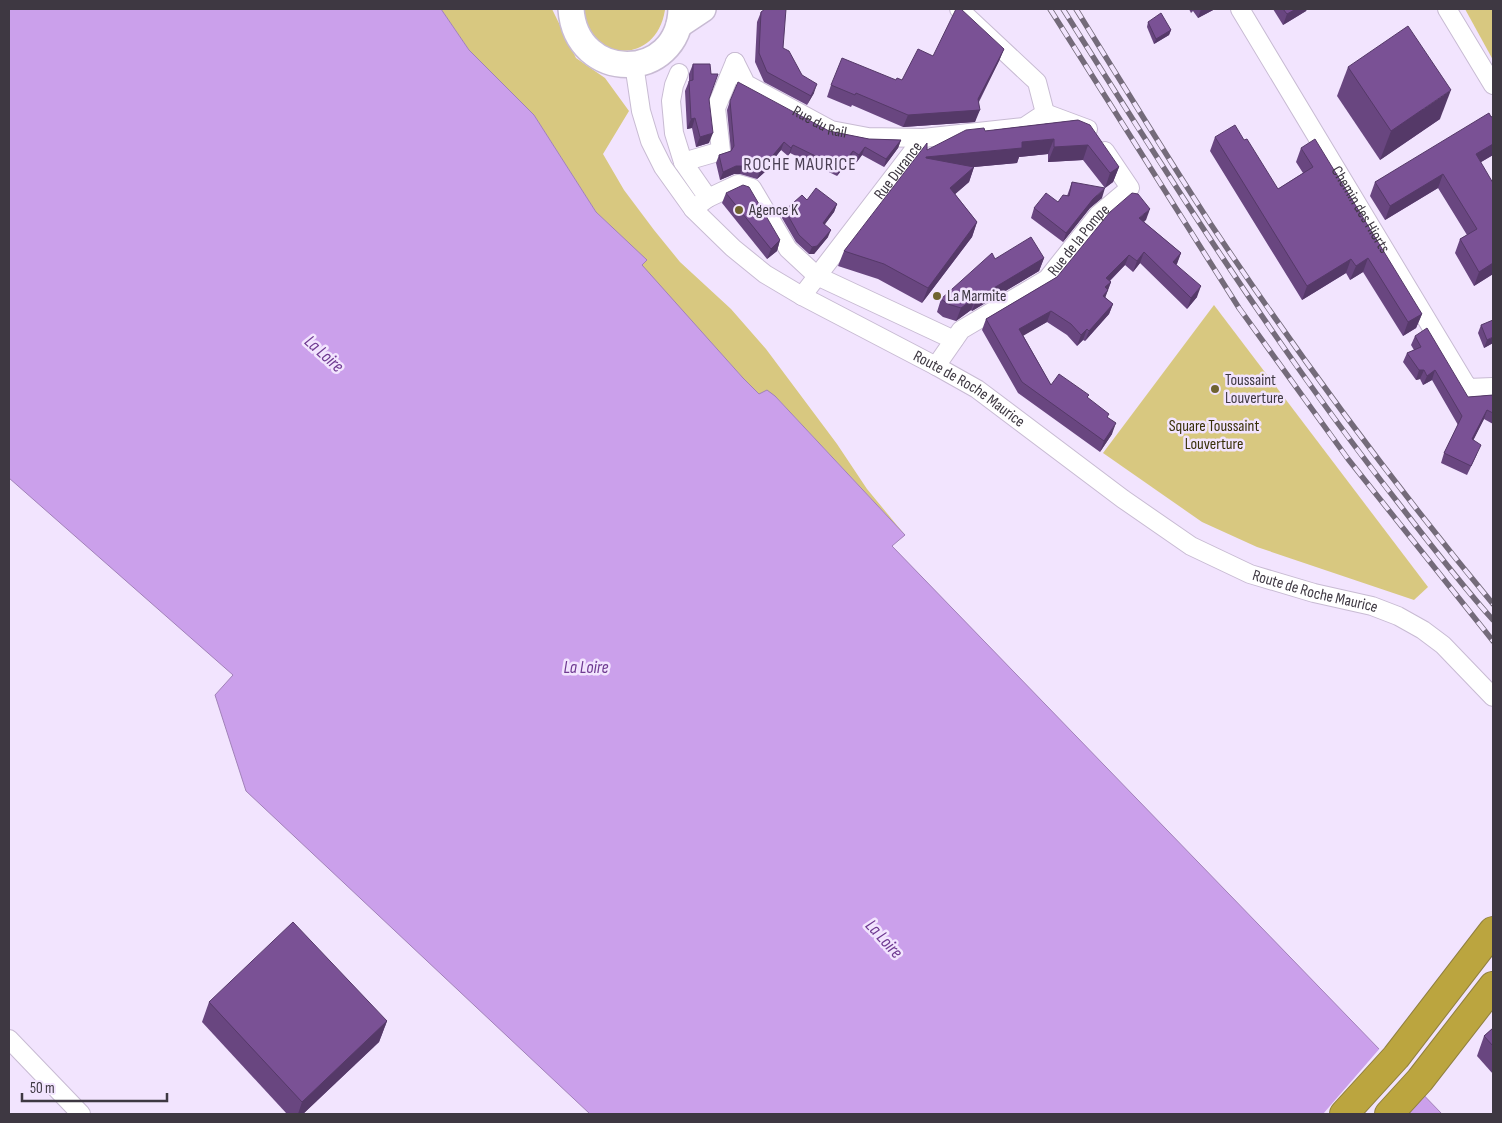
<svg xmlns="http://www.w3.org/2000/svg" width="1502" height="1123" font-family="'Sofia Sans Condensed',sans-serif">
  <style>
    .green { fill: #d8c880 }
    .water { fill: #cba0eb; stroke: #a181b8 }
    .pier { fill: #f2e4fe }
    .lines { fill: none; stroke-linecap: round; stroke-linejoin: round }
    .street-casing { stroke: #c8bbd3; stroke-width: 20 }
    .secondary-casing { stroke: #c8bbd3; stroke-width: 28 }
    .highway-casing { stroke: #8f7f40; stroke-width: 30 }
    .street { stroke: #fff; stroke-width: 18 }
    .secondary { stroke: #fff; stroke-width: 25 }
    .highway { stroke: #bba53f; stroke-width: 28 }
    .rail-casing { stroke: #746b7a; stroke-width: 5.5 }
    .rail { stroke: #f2e4fe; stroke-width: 4; stroke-dasharray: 11; stroke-linecap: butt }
    .wall { fill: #694680 }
    .shaded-wall { fill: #553968 }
    .building { fill: #7a5195; stroke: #553968 }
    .poi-dot { fill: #6f6330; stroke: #f2e4fe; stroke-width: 2 }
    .labels { text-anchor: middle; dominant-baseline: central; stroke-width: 5; stroke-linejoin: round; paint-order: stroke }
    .street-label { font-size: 16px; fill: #3e3842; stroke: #f2e4fe }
    .poi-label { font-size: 16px; fill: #3e3842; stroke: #f2e4fe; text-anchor: start }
    .park-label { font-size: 16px; fill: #382f07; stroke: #f2e4fe }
    .neighbourhood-label { font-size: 18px; letter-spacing: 1px; fill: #4b3f54; stroke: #f2e4fe }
    .water-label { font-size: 18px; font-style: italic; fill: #6f3a91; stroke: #f2e4fe }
  </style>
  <rect width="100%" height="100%" fill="#f2e4fe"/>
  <g class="green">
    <polygon points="441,9 552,9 576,58 605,78 629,111 603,154 624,190 654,230 680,262 731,309 766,349 837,444 867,489 905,535 775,396 759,395 743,378 641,265 646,260 596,212 534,115 469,50"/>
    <path d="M584,9H664L665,10C656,66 589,63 584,9Z"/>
    <polygon points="1465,9 1493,9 1493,60"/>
    <polygon points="1214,305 1428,587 1414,600 1257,547 1202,522 1103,453"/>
  </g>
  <polygon class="water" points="9,9 441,9 469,50 534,115 596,212 647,260 642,265 743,378 759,394 767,390 775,396 905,535 892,546 1442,1114 590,1114 246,791 215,695 233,675 9,478"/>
  <polygon class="pier" points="1381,1047 1421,1089 1401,1114 1323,1114"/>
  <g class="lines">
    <defs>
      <g id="street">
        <path id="s1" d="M1240,9L1468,388L1493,387"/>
        <polyline points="1447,9 1493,85"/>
        <path id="s2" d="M735,62L746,84L831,130L868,137L923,138"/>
        <path id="s3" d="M634,64L641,111L650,141L663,167L693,209L733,248L765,274L802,296L936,366L977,389L1123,499L1191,546L1250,574L1314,593L1372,606L1398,616L1423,630L1443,645L1493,697"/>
        <polyline points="679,73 674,85 671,101 674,133 683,162 708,198"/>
        <polyline points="1045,113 1088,129"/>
        <polyline points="683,162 721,151 716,108 735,62"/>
        <polyline points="693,209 708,198 738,184 752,188 788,249 817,276 954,340"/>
        <path id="s4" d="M802,296L923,138L1024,127L1045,113L1037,82L959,9"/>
        <path id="s5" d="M936,366L961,330L1047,279L1098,215L1130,188L1105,151"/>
        <polyline points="9,1039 81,1114"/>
      </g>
      <g id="secondary">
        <path d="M571,9C576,83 679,83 681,9"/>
        <polyline points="679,25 703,9"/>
      </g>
      <g id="highway">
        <polyline points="1344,1114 1396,1057 1493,931"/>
        <polyline points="1389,1114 1420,1080 1493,986"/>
      </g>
    </defs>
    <use href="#street" class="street-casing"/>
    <use href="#secondary" class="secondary-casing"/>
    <use href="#highway" class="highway-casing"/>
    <use href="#street" class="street"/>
    <use href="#secondary" class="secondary"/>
    <use href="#highway" class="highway"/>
    <defs>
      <g id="rail">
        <polyline points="1050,9 1239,308 1348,459 1493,641"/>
        <path d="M1063,9C1168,176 1274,344 1396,500C1427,540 1459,582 1493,620"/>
        <path d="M1076,9C1120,80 1164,152 1210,223C1298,355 1392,482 1493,604"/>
      </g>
    </defs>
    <use href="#rail" class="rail-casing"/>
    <use href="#rail" class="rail"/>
  </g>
  <g class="wall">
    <polygon points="1189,9 1215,9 1198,18 1193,11 1191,13"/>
    <polygon points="1273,9 1307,9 1306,11 1283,25"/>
    <polygon points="761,12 783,48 814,93 807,105 764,82 755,62 757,22"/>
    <polygon points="1148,22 1171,30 1169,35 1154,44 1147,27"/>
    <polygon points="1004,49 999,61 979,102 975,122 903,127 852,105 851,107 827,97 831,85 902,80 933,56"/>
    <polygon points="693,64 709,99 709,143 696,147 692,128 687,129 685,91 689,81 689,74"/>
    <polygon points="1348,67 1440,119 1380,160 1337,96"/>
    <polygon points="730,101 829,131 869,139 901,140 898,148 884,167 862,155 856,163 850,159 837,176 790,153 788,156 781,150 769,165 767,170 757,179 740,174 734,174 720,180 716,163 719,155 731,151 727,110"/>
    <polygon points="1491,117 1493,155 1481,162 1493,274 1474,286 1455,253 1460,239 1467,235 1438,188 1385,220 1370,196 1375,182"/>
    <polygon points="1078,120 1119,167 1113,182 1105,188 1083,160 1048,162 1048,154 1019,157 1017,163 973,167 974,167 969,182 955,194 977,222 972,237 922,303 878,279 838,266 844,251 927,150 985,131"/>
    <polygon points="1215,137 1278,189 1303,173 1296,162 1301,148 1422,314 1416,328 1403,336 1363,272 1350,280 1346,273 1302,300 1210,151"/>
    <polygon points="1072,182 1102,198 1090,208 1063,242 1031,218 1034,208 1058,202 1067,196"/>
    <polygon points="726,193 780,240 777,251 767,259 722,203"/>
    <polygon points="807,200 837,204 834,212 824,225 828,237 814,254 809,254 796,242 782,218 785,210"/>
    <polygon points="1146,220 1144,222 1181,253 1176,265 1197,297 1187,309 1140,263 1133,272 1125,265 1110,281 1111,282 1105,297 1113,304 1109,314 1085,341 1083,340 1077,346 1067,335 1047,322 1023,335 1051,385 1088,398 1108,418 1112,434 1100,452 1018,393 982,330 986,319 1057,277"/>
    <polygon points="1044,258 1039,271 972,311 971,310 956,321 943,317 937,312 941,299 995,259"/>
    <polygon points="1481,325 1493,343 1484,348 1478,333"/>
    <polygon points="1415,336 1468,397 1493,395 1493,424 1484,419 1473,440 1477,454 1467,475 1441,463 1444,453 1458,425 1432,380 1423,385 1420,379 1416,380 1403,362 1407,353 1414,350 1411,345"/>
    <polygon points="209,1002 387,1021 379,1042 303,1114 287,1114 202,1022"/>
    <polygon points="1493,1028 1493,1074 1477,1056 1484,1036"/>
  </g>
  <g class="shaded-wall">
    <polygon points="1201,9 1215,9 1198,18"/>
    <polygon points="1296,9 1307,9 1306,11 1283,25 1287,14"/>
    <polygon points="1171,30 1169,35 1154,44 1156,39"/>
    <polygon points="1004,49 999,61 974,110 980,110 975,122 903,127 908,115 978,99"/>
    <polygon points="817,84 814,93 807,105 811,96"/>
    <polygon points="1451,90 1440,119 1380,160 1391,131"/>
    <polygon points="695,118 692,128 687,129 691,119"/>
    <polygon points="713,133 709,143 696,147 700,137"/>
    <polygon points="1054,139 1048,154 1019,157 1017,163 921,172 926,157 1022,142"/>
    <polygon points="901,140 898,148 884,167 886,159"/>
    <polygon points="784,142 781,150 769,165 767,170 757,179 760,171"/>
    <polygon points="1493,144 1493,155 1471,168 1476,154"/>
    <polygon points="793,145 790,153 788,156 791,148"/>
    <polygon points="1088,145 1083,160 1048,162 1054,147"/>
    <polygon points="865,147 862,155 856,163 859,155"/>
    <polygon points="853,151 850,159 837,176 840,168"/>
    <polygon points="736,166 743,166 740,174 734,174 720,180 723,172"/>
    <polygon points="974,167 969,182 945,203 950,188"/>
    <polygon points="1119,167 1113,182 1105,188 1110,173"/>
    <polygon points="1443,174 1438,188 1385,220 1390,206"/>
    <polygon points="1105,188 1102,198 1090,208 1063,242 1066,233 1093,199"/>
    <polygon points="837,204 834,212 820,231 823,223"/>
    <polygon points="1150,209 1146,220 1135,228 1139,218"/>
    <polygon points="977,222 972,237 922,303 928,288"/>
    <polygon points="831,230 828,237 814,254 809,254 812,247"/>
    <polygon points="780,240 777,251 767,259 771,249"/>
    <polygon points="1144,252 1140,263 1133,272 1137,261"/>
    <polygon points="1181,253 1177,264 1169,273 1173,262"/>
    <polygon points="1129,255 1125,265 1102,288 1106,278"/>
    <polygon points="1044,258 1039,271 972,311 977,298"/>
    <polygon points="1368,258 1363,272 1350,280 1356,266"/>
    <polygon points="1351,259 1346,273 1302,300 1307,286"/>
    <polygon points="1493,263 1493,274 1474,286 1479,272"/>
    <polygon points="1111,282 1104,301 1100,306 1105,287"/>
    <polygon points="1201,286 1197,297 1187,309 1191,298"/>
    <polygon points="976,297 971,310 956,321 961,308"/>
    <polygon points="1113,304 1109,314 1085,341 1089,331"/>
    <polygon points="1051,311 1047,322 1016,340 1019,329"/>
    <polygon points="1422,314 1416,328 1403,336 1408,322"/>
    <polygon points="1087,329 1083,340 1077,346 1081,335"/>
    <polygon points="1493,337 1493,343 1484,348 1487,340"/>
    <polygon points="1419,370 1424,370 1420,379 1416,380"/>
    <polygon points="1435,370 1432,380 1423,385 1427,376"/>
    <polygon points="1487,410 1484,419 1469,449 1472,439"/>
    <polygon points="1116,423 1112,434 1100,452 1104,441"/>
    <polygon points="387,1021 379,1042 303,1114 298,1114 302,1102"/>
  </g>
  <g class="building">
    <polygon points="765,9 786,9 783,48 789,51 802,75 817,84 811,96 767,72 759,53 761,12"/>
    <polygon points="956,9 961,9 1004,49 978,99 980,110 908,115 856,93 855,95 831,85 842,58 896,80 897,78 902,80 918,49 933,56"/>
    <polygon points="1283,9 1296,9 1287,14"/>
    <polygon points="1161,13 1171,30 1156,39 1148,22"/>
    <polygon points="1408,26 1451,90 1391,131 1348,67"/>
    <polygon points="693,64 710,64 711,74 718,74 709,99 713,133 700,137 695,118 691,119 689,81 693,80"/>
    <polygon points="738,82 829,131 869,139 901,140 886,159 865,147 859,155 853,151 840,168 793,145 791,148 784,142 769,160 770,162 760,171 743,166 736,166 723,172 719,155 731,151 734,146 730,101"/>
    <polygon points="1489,113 1491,117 1493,116 1493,144 1476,154 1493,183 1493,263 1479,272 1460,239 1477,229 1443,174 1390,206 1375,182"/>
    <polygon points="1078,120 1090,125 1119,167 1110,173 1088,145 1054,147 1054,139 1022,142 1022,148 926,157 926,158 974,167 950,188 977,222 928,288 884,264 844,251 927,143 927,150 966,130 984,128 985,131"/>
    <polygon points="1235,125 1244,140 1247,139 1278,189 1313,167 1301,148 1315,139 1422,314 1408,322 1368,258 1356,266 1351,259 1307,286 1215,137"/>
    <polygon points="1072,182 1105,188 1093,199 1066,233 1034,208 1046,193 1058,202 1063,195 1069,196"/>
    <polygon points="743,185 749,187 780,240 771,249 726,193"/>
    <polygon points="816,188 837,204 823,223 831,230 817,246 812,247 799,235 785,210 802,195 807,200"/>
    <polygon points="1132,193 1138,194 1150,209 1139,218 1181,253 1173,262 1201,286 1191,298 1144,252 1137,261 1129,255 1106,278 1111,282 1105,287 1108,290 1103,296 1113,304 1089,331 1087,329 1081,335 1071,324 1051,311 1019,329 1051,385 1059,374 1089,395 1087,397 1109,414 1107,417 1116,423 1104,441 1022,382 986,319 1057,277 1110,212"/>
    <polygon points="1031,237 1044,258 977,298 976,297 961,308 948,304 941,299 992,253 995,259"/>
    <polygon points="1493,320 1493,337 1487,340 1481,325"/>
    <polygon points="1427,328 1468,397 1493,395 1493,413 1487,410 1472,439 1481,445 1471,466 1444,453 1462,416 1435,370 1427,376 1424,370 1419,370 1407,353 1421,347 1415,336"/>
    <polygon points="293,922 387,1021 302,1102 209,1002"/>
    <polygon points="1493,1028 1493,1046 1484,1036"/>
  </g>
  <g class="poi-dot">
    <circle cx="739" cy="210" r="5"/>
    <circle cx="937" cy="296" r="5"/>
    <circle cx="1215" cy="389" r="5"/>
  </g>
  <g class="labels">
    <g class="street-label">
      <text stroke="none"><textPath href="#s2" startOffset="108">Rue du Rail</textPath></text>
      <text stroke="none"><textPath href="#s4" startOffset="158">Rue Durance</textPath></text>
      <text stroke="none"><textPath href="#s1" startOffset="234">Chemin des Hiorts</textPath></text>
      <text stroke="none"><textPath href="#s5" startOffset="194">Rue de la Pompe</textPath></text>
      <text stroke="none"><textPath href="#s3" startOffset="491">Route de Roche Maurice</textPath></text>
      <text stroke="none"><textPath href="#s3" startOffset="896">Route de Roche Maurice</textPath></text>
    </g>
    <g class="poi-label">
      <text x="749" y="210">Agence K</text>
      <text x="947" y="296">La Marmite</text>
      <text x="1225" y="380">Toussaint<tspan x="1225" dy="18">Louverture</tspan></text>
    </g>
    <g class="park-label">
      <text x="1214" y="426">Square Toussaint<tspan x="1214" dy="18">Louverture</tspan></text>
    </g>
    <g class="neighbourhood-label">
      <text x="800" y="164">ROCHE MAURICE</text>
    </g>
    <g class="water-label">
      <text transform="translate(324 354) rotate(42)">La Loire</text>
      <text x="586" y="667">La Loire</text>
      <text transform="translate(884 939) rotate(47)">La Loire</text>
    </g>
  </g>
  <rect width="1502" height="1123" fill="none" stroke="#3e3842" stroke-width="20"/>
  <path d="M22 1093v8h145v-8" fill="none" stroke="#3e3842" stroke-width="2.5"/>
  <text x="30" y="1093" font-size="15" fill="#3e3842" stroke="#f2e4fe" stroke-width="4" paint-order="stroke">50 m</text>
</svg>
